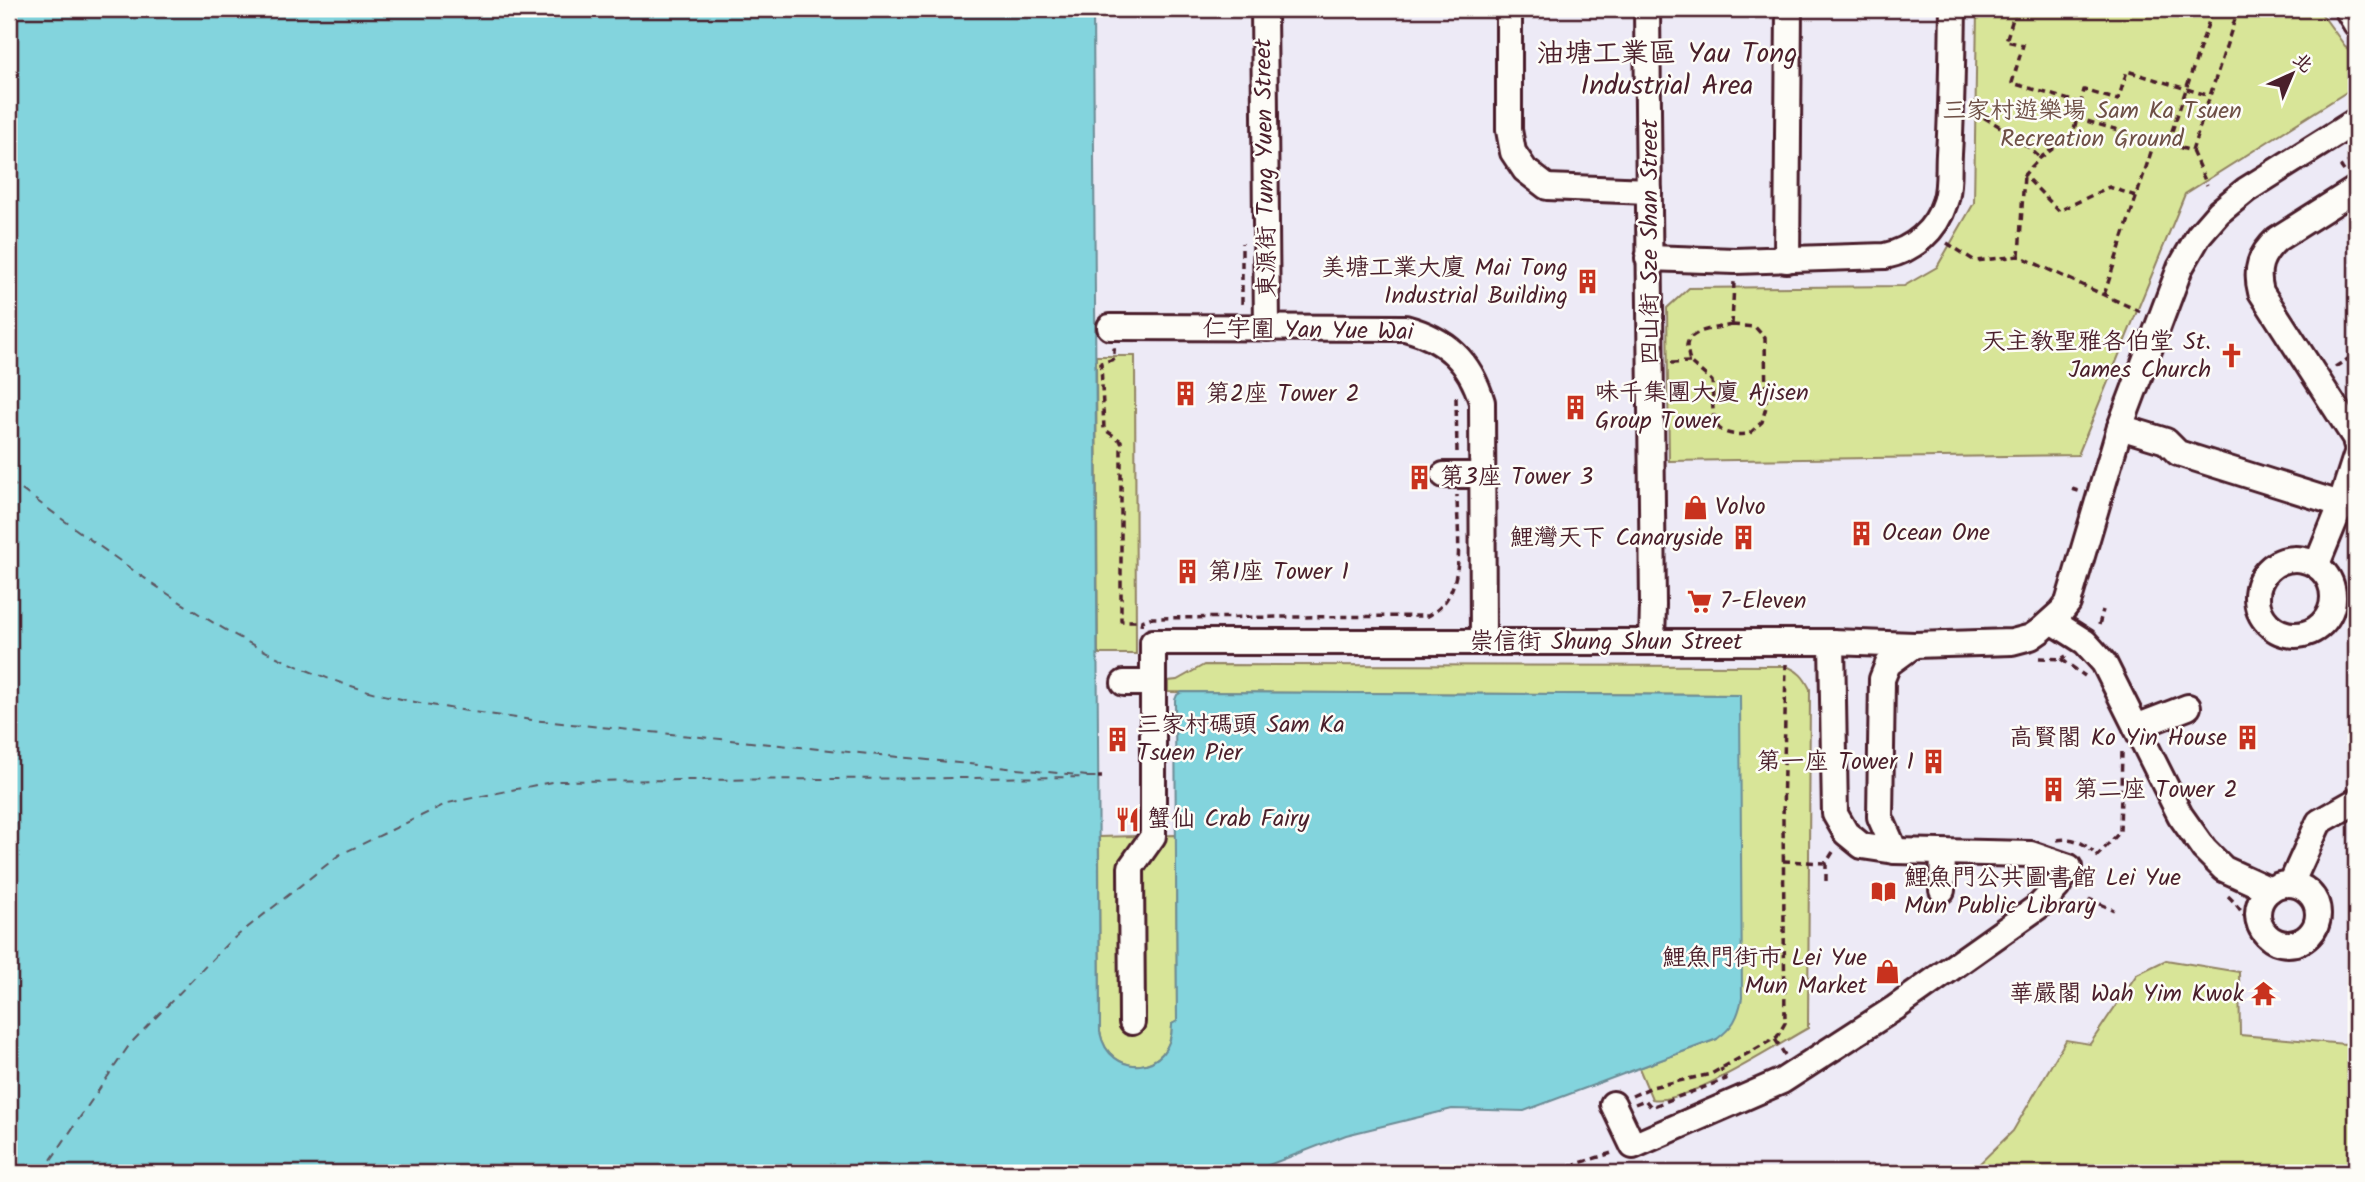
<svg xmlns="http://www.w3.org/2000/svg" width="2365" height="1182" font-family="Kalam,'LXGW WenKai TC',sans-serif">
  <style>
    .green { fill: #d8e598; stroke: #918262; stroke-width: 2 }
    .water { fill: #83d4dd; stroke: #6c8c96; stroke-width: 2 }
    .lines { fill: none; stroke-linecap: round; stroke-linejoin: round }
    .ferry { stroke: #5b5560; stroke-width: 2; stroke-dasharray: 9 7; stroke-linecap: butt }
    .minor-casing { stroke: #4a1f2b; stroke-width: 30 }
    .path { stroke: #4a1f2b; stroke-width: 3.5; stroke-dasharray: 7 5; stroke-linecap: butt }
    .minor { stroke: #fdfcf7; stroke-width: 24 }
    .labels { text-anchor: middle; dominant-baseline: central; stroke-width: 5; stroke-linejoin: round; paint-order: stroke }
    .park-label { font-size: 24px; fill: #6e5046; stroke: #fdfcf7 }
    .street-label { font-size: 24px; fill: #4a1f2b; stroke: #fdfcf7 }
    .poi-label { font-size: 24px; fill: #4a1f2b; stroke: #fdfcf7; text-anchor: start }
    .quarter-label { font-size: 28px; fill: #4a1f2b; stroke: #fdfcf7 }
  </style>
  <rect width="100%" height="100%" fill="#edeaf6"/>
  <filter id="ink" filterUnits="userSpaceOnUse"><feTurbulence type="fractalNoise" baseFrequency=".0143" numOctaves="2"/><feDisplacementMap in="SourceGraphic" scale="14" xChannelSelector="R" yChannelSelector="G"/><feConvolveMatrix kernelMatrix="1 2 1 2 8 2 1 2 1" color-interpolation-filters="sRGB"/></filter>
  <g filter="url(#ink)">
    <g class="green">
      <polygon points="1977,9 2318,9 2353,57 2356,86 2185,194 2078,455 1669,461 1667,308 1689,288 1904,286 1937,267 1974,203"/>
      <polygon points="1096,356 1135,356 1136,654 1098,654"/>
      <path d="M1204,665L1786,666C1799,671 1804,677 1810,689L1808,1028C1777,1045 1684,1106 1652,1099L1639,1068L1717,1039L1740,695L1168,692V681L1177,680Z"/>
      <path d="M1176,835L1177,1022L1172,1024C1173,1075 1109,1080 1100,1032L1099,837Z"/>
      <polygon points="2166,960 2239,972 2240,1035 2345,1044 2356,1031 2356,1173 1970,1173 2013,1131 2066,1040 2090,1044 2137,974"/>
    </g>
    <path class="water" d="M9,9H1093L1100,1032C1109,1080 1173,1075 1172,1024L1177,1021L1175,700L1177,695L1182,692L1740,695L1742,998C1738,1018 1733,1027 1717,1039L1524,1111L1452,1109L1346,1135L1248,1173H9Z"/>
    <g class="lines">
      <g class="ferry">
        <path d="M9,481C103,547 202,628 309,671C379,700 457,710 532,720L1087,776"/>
        <polyline points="42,1173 130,1044 228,943 339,855 448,803 556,781 1098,777"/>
      </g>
      <defs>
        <g id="minor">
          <polyline points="1264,9 1267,328"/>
          <polyline points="1509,9 1509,130 1513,152 1525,170 1547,187 1649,191"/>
          <polyline points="1647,9 1653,605 1652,642"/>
          <polyline points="2347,9 2356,24"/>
          <path d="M2356,189L2277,239C2260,255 2255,269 2261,292L2355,438L2356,443"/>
          <path d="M1648,258L1735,261L1885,256C1913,250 1936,231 1945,202C1950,188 1948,169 1949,154C1952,105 1952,57 1953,9"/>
          <polyline points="1787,260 1789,9"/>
          <path d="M1110,327L1405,328C1446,339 1470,361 1482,402L1483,642"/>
          <polyline points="2120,427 2166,441 2178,453 2356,509"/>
          <polyline points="1444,475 1482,475"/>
          <circle cx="2295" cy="597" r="38"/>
          <polyline points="2317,564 2337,515 2356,456"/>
          <polyline points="2052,621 2085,642 2104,663 2180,815 2204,849 2224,869 2270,890"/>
          <polyline points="1124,683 1153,683"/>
          <polyline points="2136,727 2188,707"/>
          <polyline points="1895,851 1880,817 1882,679 1888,664 1914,645"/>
          <polyline points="2291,884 2319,822 2356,801"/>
          <circle cx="2288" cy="914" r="30"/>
          <polyline points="1942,890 1943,853"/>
          <polyline points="1132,1022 1131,867 1153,836 1153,642 1832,642 1914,645 2012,642 2031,637 2041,630 2061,612 2068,603 2120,427 2180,268 2199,235 2219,212 2246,190 2356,121"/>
          <polyline points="1613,1104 1633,1146 1782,1081 1895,1008 2039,906 2057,887 2069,867 2031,854 1895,851 1862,846 1846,833 1835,814 1832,642"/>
        </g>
      </defs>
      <use href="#minor" class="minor-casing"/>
      <g class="path">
        <polyline points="2016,9 2006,41 2023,45 2012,83 2080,103"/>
        <path d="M1973,112C1999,125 2020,138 2040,158"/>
        <polyline points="2076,118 2192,151 2236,16 2213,9"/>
        <polyline points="2168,143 2213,9"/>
        <polyline points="2192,151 2207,185"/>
        <polyline points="2344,171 2341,167 2356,157"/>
        <polyline points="2136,196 2109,187 2059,211 2024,175 2040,158 2073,134 2084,90 2118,100 2127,71 2210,96"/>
        <polyline points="1947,243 1975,261 2019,256 2141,312"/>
        <polyline points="2019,256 2024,175"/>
        <polyline points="2104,295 2155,140"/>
        <polyline points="1242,304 1242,243"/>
        <path d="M1732,325L1755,327L1765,338L1766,407L1762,422L1749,434C1704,439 1715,411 1712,381L1690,362C1689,357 1687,350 1687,345C1689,329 1719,328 1732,325Z"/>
        <polyline points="1732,325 1734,282"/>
        <polyline points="1116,349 1114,349 1114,359 1101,363 1104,429 1121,441 1121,621 1142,621"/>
        <polyline points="1671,363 1690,362"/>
        <polyline points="2335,367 2356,354"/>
        <polyline points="1456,397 1457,453"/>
        <polyline points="2072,489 2081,492"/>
        <path d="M1141,625L1142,621L1150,618L1428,616C1469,594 1457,535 1457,495"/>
        <polyline points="2099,625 2103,610"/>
        <polyline points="2039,658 2061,659 2066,656"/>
        <polyline points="2061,659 2085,676"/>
        <polyline points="1098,777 1102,777"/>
        <path d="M2057,840C2072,837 2083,842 2093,852"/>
        <polyline points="2096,857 2120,832 2122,752"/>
        <polyline points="1783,861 1826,863"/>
        <polyline points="1826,881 1826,863 1833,852"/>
        <path d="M2228,896C2262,927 2253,974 2318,945L2331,919"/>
        <polyline points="2089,899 2114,910"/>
        <polyline points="1775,1039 1785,1055"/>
        <polyline points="1632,1096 1652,1087 1711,1074 1777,1037 1785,1023 1783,820 1786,664"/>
        <polyline points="1635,1104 1645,1100 1651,1107 1726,1079 1721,1068"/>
        <polyline points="1547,1173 1615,1152"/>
      </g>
      <use href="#minor" class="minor"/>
    </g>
  </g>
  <defs>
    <symbol id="building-bare" viewBox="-9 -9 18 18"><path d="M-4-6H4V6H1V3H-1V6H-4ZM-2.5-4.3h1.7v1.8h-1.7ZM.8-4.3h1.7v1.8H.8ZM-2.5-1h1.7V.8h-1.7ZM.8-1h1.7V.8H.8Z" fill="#c8321e" stroke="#fdfcf7" stroke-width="2.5" paint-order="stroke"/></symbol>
    <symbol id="church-bare" viewBox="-9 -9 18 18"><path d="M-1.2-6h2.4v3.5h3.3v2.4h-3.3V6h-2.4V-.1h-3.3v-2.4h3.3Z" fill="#c8321e" stroke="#fdfcf7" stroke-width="2.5" paint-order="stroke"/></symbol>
    <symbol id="shop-bare" viewBox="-9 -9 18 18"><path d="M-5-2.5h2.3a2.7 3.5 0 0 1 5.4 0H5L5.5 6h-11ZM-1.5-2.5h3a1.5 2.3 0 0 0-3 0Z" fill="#c8321e" stroke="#fdfcf7" stroke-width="2.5" paint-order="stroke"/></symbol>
    <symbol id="supermarket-bare" viewBox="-9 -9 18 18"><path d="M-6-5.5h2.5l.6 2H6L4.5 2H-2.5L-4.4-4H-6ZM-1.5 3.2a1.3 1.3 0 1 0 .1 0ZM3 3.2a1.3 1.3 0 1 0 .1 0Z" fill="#c8321e" stroke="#fdfcf7" stroke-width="2.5" paint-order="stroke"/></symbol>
    <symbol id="restaurant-bare" viewBox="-9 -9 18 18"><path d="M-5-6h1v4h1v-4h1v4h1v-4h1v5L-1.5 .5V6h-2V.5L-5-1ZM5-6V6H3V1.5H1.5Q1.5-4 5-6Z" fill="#c8321e" stroke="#fdfcf7" stroke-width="2.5" paint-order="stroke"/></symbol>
    <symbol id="library-bare" viewBox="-9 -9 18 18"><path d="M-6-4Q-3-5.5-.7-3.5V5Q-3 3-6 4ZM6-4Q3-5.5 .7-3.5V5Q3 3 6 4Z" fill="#c8321e" stroke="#fdfcf7" stroke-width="2.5" paint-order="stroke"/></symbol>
    <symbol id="temple-bare" viewBox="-9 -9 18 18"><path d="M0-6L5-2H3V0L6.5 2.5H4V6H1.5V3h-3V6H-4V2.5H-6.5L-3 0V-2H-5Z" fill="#c8321e" stroke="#fdfcf7" stroke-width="2.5" paint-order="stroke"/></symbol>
  </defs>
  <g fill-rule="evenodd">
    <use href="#building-bare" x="1570" y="264" width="35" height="35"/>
    <use href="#church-bare" x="2214" y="338" width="35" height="35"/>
    <use href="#building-bare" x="1168" y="376" width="35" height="35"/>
    <use href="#building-bare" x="1558" y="390" width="35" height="35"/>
    <use href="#building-bare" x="1402" y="460" width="35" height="35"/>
    <use href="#shop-bare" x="1678" y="490" width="35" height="35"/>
    <use href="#building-bare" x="1844" y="516" width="35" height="35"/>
    <use href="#building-bare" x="1726" y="520" width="35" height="35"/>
    <use href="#building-bare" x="1170" y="554" width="35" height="35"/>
    <use href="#supermarket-bare" x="1682" y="584" width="35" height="35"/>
    <use href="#building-bare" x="2230" y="720" width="35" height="35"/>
    <use href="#building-bare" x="1100" y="722" width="35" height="35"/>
    <use href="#building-bare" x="1916" y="744" width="35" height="35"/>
    <use href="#building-bare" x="2036" y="772" width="35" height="35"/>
    <use href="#restaurant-bare" x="1110" y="802" width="35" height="35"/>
    <use href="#library-bare" x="1866" y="874" width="35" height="35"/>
    <use href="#shop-bare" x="1870" y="954" width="35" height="35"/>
    <use href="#temple-bare" x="2246" y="976" width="35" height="35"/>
  </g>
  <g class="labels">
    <g class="park-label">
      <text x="2092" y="111">三家村遊樂場 Sam Ka Tsuen<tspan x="2092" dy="28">Recreation Ground</tspan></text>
    </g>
    <g class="street-label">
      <text transform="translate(1266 168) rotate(-91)">東源街 Tung Yuen Street</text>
      <text transform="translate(1650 242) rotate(-90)">四山街 Sze Shan Street</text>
      <text transform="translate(1308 331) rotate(1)">仁宇圍 Yan Yue Wai</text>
      <text x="1606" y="642">崇信街 Shung Shun Street</text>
    </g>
    <g class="poi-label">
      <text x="1568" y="268" text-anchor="end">美塘工業大廈 Mai Tong<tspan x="1568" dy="28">Industrial Building</tspan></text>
      <text x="2211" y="342" text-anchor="end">天主教聖雅各伯堂 St.<tspan x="2211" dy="28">James Church</tspan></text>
      <text x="1595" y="393">味千集團大廈 Ajisen<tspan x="1595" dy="28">Group Tower</tspan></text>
      <text x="1206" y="394">第2座 Tower 2</text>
      <text x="1440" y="477">第3座 Tower 3</text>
      <text x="1715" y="507">Volvo</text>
      <text x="1882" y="533">Ocean One</text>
      <text x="1723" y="538" text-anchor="end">鯉灣天下 Canaryside</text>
      <text x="1208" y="572">第1座 Tower 1</text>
      <text x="1720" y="601">7-Eleven</text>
      <text x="1137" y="725">三家村碼頭 Sam Ka<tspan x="1137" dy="28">Tsuen Pier</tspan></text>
      <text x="2227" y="738" text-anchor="end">高賢閣 Ko Yin House</text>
      <text x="1914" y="762" text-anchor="end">第一座 Tower 1</text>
      <text x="2074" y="790">第二座 Tower 2</text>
      <text x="1147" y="819">蟹仙 Crab Fairy</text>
      <text x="1904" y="878">鯉魚門公共圖書館 Lei Yue<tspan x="1904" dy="28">Mun Public Library</tspan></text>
      <text x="1867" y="958" text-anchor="end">鯉魚門街市 Lei Yue<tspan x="1867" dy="28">Mun Market</tspan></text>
      <text x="2244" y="994" text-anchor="end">華嚴閣 Wah Yim Kwok</text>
    </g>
    <g class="quarter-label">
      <text x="1667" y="54">油塘工業區 Yau Tong<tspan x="1667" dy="32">Industrial Area</tspan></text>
    </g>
  </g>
  <rect width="2365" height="1182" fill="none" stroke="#fdfcf7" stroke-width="35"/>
  <rect x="18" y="18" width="2330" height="1147" fill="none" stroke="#4a1f2b" stroke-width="2.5" filter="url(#ink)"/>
  <g transform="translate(2292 74) rotate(44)" stroke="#fdfcf7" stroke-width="5" paint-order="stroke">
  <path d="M0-5L12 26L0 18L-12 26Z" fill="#4a1f2b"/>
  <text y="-10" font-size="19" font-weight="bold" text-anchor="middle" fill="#4a1f2b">北</text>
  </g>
</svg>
